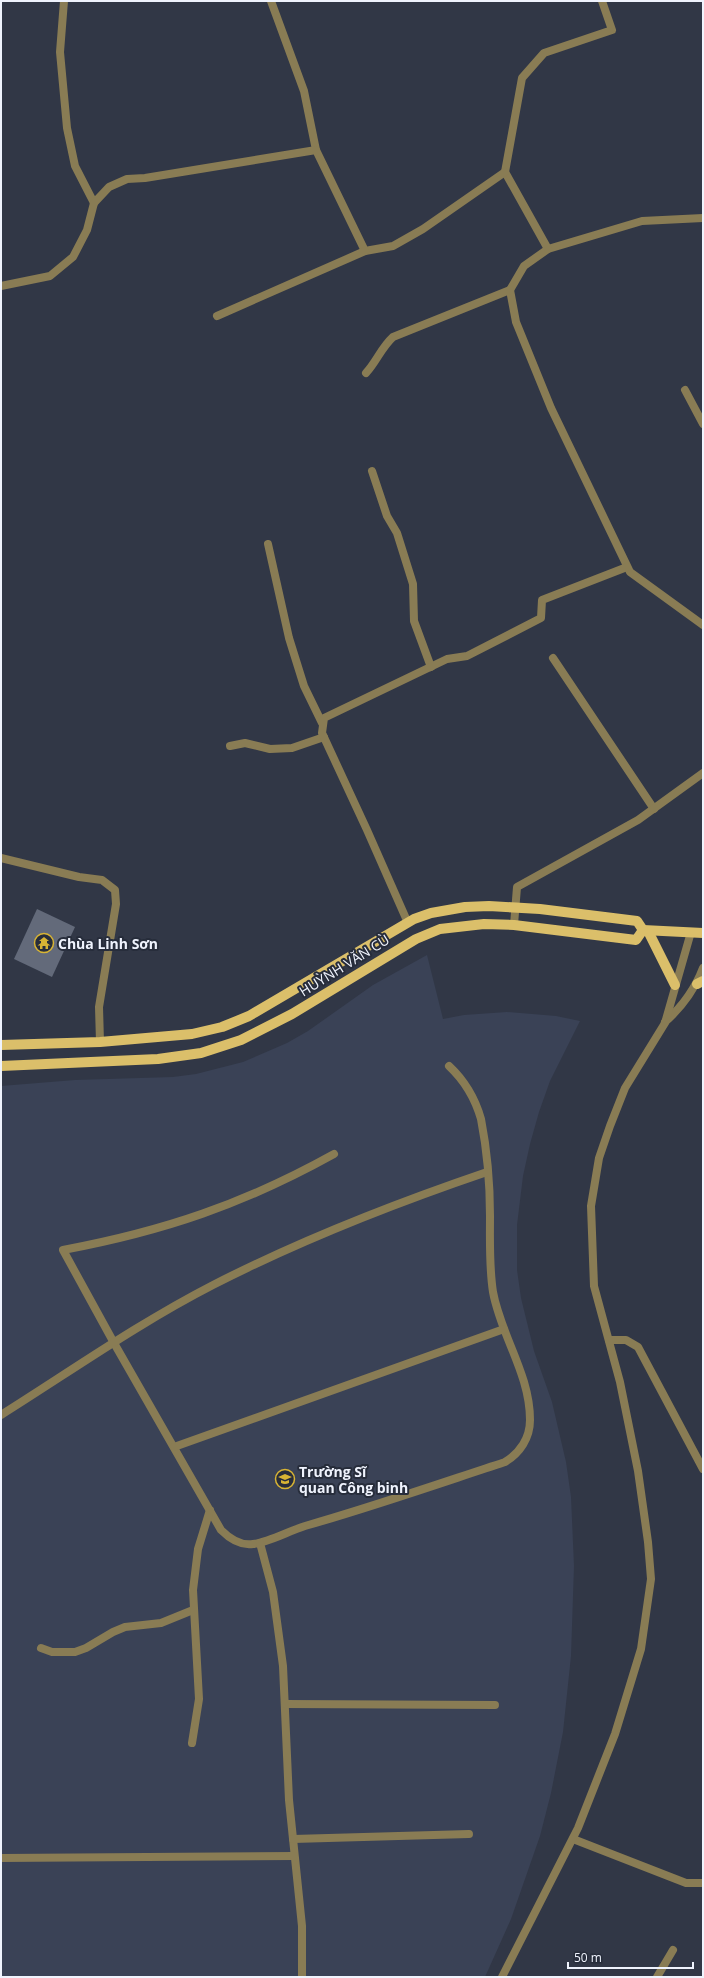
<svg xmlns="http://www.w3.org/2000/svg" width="704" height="1978" font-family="'Open Sans',sans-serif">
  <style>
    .built { fill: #3a4256 }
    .building { fill: #636a7a }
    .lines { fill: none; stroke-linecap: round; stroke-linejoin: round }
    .service { stroke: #897c54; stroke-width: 8 }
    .minor { stroke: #897c54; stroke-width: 8 }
    .tertiary { stroke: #897c54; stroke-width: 8 }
    .primary { stroke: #dbbf6a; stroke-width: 10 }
    .labels { text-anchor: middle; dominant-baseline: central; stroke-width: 4; stroke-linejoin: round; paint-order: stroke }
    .poi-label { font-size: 14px; font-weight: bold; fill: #eff3fd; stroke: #272d3b; text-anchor: start }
    .street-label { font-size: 14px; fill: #eff3fd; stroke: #272d3b }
  </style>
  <rect width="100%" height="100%" fill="#313746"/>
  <polygon class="built" points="427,955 443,1019 464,1015 507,1012 556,1016 580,1021 550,1081 539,1112 530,1144 523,1176 517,1225 517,1270 521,1298 534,1351 552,1402 566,1462 571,1497 574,1566 571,1656 563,1732 551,1793 540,1836 511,1919 485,1977 1,1977 1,1086 75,1080 173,1077 196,1074 243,1062 287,1043 308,1031 373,985"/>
  <polygon class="building" points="37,909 75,927 52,977 14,959"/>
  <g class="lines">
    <g class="service">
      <path d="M334,1154C244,1204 164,1231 63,1250L114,1343L221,1530C230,1539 240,1546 253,1544C267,1543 289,1531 305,1526C372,1507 438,1484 505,1462C520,1453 530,1438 530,1420C530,1374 501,1336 493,1292C489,1266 490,1241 490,1216C490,1184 487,1150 481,1119C475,1098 465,1081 449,1066"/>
      <path d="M1,1415C71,1371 139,1323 213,1285C301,1240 393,1204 487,1172"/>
      <polyline points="174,1447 504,1329"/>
      <polyline points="260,1543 273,1592 283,1666 289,1800 302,1926 302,1977"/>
      <polyline points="41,1648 52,1652 75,1652 86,1648 113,1632 125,1627 161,1623 193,1610"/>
      <polyline points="285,1704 495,1705"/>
      <polyline points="192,1743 199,1699 193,1590 198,1549 210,1510"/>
      <polyline points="293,1839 469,1834"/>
      <polyline points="1,1858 294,1856"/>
    </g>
    <g class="minor">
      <polyline points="64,1 60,52 67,128 75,166 94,203"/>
      <polyline points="271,1 304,91 316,150"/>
      <polyline points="703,218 642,221 548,249 524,266 510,290 516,322 551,408 630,572 703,625"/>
      <polyline points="548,249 505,172 522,78 544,53 612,30 602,1"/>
      <polyline points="1,286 50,276 73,257 87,230 94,203 109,187 127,179 145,178 316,150 365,251 393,246 423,229 505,172"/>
      <polyline points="217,316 365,251"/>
      <path d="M366,373C377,361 381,348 393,337L510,290"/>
      <polyline points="685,390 703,424"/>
      <polyline points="372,471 387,516 397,533 413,584 414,621 431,667"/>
      <polyline points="268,544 289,638 304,686 322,723"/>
      <polyline points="553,658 654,809"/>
      <polyline points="230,746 245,743 270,749 292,748 324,737"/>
      <polyline points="1,858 79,877 102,880 115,890 116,904 99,1007 100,1042"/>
      <polyline points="408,923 367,830 322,733 324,718 447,659 467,656 541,618 542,600 627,567"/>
      <polyline points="514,925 517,887 638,820 703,773"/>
      <polyline points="609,1340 626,1340 638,1347 703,1469"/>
      <polyline points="573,1839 686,1883 703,1883"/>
      <polyline points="657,1977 673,1950"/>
    </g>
    <g class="tertiary">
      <path d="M665,1022C682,1007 695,989 703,968"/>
      <polyline points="502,1977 578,1828 615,1734 641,1649 651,1579 648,1542 638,1471 620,1382 594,1286 591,1206 599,1158 610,1126 625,1088 665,1023 691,932"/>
    </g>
    <g class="primary">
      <polyline points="643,930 703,933"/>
      <polyline points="648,931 675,985"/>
      <polyline points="697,984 703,981"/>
      <polyline points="1,1045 100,1042 192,1034 222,1027 249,1016 414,919 431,913 465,907 489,906 540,909 637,921 643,930"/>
      <polyline points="1,1066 158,1059 201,1053 241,1040 292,1014 416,939 440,929 484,924 514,925 636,940 643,930"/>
    </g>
  </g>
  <defs>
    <symbol id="temple-ring" viewBox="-11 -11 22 22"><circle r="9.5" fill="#272d3b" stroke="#d8b434" stroke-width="1.5"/><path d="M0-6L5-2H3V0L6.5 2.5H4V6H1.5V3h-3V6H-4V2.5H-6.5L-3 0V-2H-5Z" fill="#d8b434"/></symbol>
    <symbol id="university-ring" viewBox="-11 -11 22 22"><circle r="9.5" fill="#272d3b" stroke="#d8b434" stroke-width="1.5"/><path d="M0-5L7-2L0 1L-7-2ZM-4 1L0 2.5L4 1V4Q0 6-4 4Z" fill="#d8b434"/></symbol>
  </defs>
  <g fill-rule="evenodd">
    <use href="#temple-ring" x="33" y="932" width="22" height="22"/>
    <use href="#university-ring" x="274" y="1468" width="22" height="22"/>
  </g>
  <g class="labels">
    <g class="poi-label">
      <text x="58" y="943">Chùa Linh Sơn</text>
      <text x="299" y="1471">Trường Sĩ<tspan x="299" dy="16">quan Công binh</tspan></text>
    </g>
    <g class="street-label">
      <text transform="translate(344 965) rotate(-32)">HUỲNH VĂN CÙ</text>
    </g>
  </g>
  <rect width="704" height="1978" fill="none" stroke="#eff3fd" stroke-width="4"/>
  <path d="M568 1962v6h125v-6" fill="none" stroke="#eff3fd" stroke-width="2"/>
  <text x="574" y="1962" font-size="12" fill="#eff3fd" stroke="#272d3b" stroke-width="3" paint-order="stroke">50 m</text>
</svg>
